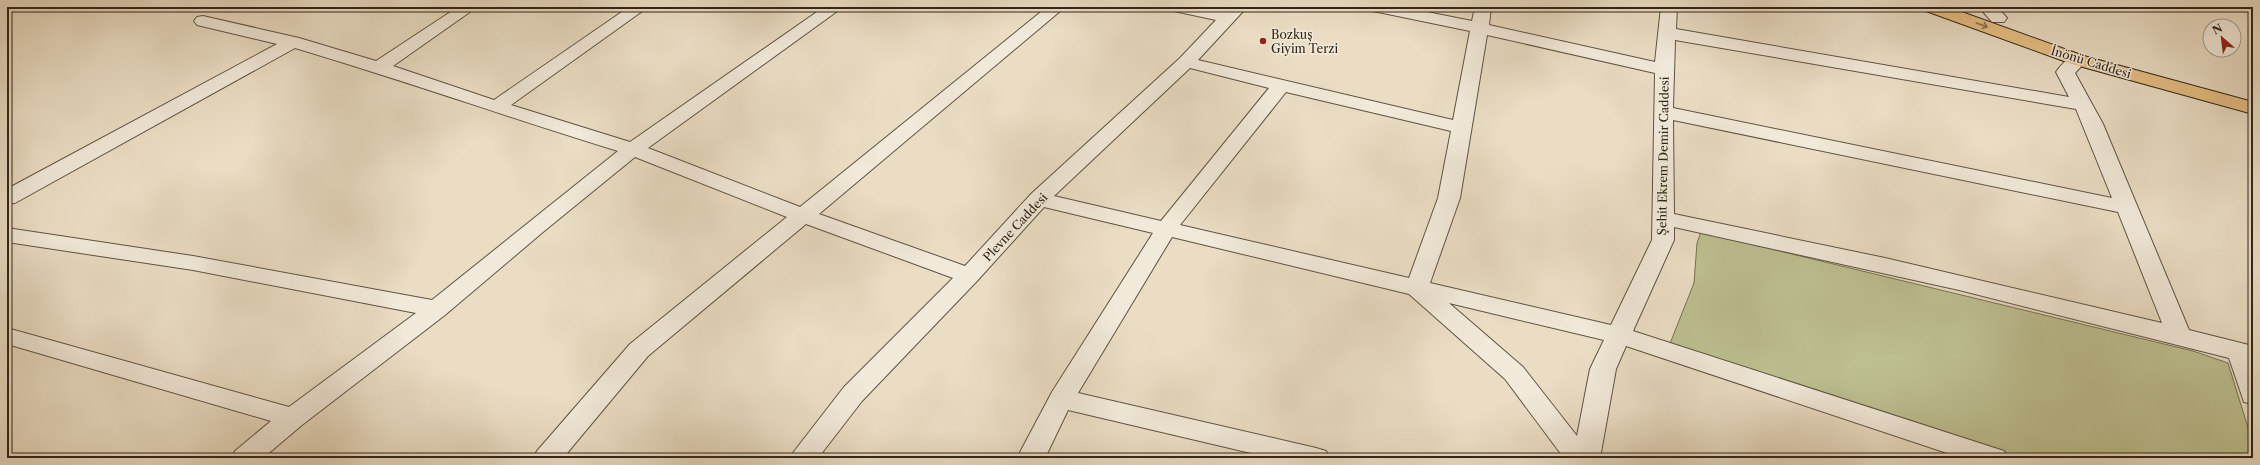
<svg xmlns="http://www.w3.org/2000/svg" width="2260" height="465" font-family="'Libre Caslon Text',serif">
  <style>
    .green { fill: #bdbf90; stroke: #767254 }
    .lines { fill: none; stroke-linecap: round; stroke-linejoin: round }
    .minor-casing { stroke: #5e5444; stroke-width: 2 }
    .major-casing { stroke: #302619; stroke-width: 2 }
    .minor { fill: #f1e9d9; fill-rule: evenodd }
    .major { fill: #e5be82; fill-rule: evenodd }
    .oneway { stroke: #8a724e }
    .poi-dot { fill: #8f2418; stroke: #f1e9d9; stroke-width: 1.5 }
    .labels { text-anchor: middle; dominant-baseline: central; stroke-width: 3; stroke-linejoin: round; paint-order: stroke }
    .poi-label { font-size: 12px; fill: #302619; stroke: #f1e9d9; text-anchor: start }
    .street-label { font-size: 12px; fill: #302619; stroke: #f1e9d9 }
  </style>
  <rect width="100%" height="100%" fill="#eaddc4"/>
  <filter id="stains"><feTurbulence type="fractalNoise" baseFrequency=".005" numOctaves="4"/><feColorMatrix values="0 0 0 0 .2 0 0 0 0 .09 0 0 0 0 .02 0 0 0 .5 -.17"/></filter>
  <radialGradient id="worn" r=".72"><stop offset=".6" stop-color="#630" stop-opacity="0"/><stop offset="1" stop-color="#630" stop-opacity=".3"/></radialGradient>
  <polygon class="green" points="1701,232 2193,351 2228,363 2253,444 2253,458 2020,458 1669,346 1694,283 1697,243"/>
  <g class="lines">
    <defs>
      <g id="minor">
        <path d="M458,7H477L393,66L494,100L629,7H648L511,105L630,142L824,7H843L648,148L800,207L1047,7H1065L819,214L965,266L1031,194L1180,58L1216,20L1174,11L1172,7H1202L1225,11L1229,7H1247L1198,60L1453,120L1470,31L1378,12L1372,11L1370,7H1402L1472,21L1475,7H1491L1489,25L1655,62L1661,7H1677L1676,29L2069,97L2056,72C2063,62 2072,53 2084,56L2087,60L2075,73L2103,124L2189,330L2253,346V404L2244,402L2229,358L1959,290L1674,227V240L1633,331L2004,451L2008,458H1962L1626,346L1616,369L1600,458H1564L1505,379L1409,294L1172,237L1078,393L1316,448L1326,451L1330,458H1272L1068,410L1045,458H1017L1052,392L1153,233L1044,207L977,281L862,401L818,458H789L844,387L953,278L806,224L648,356L563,458H533L537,451L630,344L787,217L635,157L543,232L445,315L302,425L263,458H231L235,451L271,421L7,344V328L289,407L416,313L193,270L7,242V228L193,256L432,300L618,151C510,118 403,80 295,48L15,203L7,204V189L277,44L197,25L194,21L197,17L203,16L299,38L376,61ZM1487,35L1655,73L1652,240L1611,325L1430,283L1460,198ZM1675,40L2076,109L2112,198L1673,108ZM1190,68L1269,88L1161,221L1054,196ZM1286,92L1451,131L1438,198L1409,278L1180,225ZM1673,120L2118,212L2162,323L1885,258L1674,214ZM1449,303L1604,340L1590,369L1577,436L1523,367Z"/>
        <polygon points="1979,7 1997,7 2007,18 2004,22 1992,22"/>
      </g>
      <polygon id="major" points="1924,7 1948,7 2084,56 2253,102 2253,114 2072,64 1926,11"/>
    </defs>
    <use href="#minor" class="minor-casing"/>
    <use href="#major" class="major-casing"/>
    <use href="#minor" class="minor"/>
    <use href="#major" class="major"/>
  </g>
  <defs><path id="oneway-shaft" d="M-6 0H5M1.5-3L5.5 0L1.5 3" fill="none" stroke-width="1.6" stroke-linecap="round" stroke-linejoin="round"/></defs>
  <use class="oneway" href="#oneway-shaft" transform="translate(1982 25) rotate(20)"/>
  <circle class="poi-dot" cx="1263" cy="41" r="4"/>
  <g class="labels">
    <g class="poi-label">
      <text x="1271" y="34">Bozkuş<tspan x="1271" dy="14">Giyim Terzi</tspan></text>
    </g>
    <g class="street-label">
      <text transform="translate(2091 62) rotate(17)">İnönü Caddesi</text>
      <text transform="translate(1663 156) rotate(-89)">Şehit Ekrem Demir Caddesi</text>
      <text transform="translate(1015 227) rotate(-47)">Plevne Caddesi</text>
    </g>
  </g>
  <rect width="2260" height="465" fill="none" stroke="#eaddc4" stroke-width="24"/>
  <rect x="8" y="8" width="2244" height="449" fill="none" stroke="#302619" stroke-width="2"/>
  <rect x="12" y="12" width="2236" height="441" fill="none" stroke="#302619"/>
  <g transform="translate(2222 38) rotate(332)"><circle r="19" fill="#f1e9d9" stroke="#a49b8c"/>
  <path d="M0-3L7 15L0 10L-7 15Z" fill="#8f2418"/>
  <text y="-6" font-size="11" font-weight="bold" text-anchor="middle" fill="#302619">N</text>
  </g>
  <rect width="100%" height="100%" filter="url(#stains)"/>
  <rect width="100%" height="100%" fill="url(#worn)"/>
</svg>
